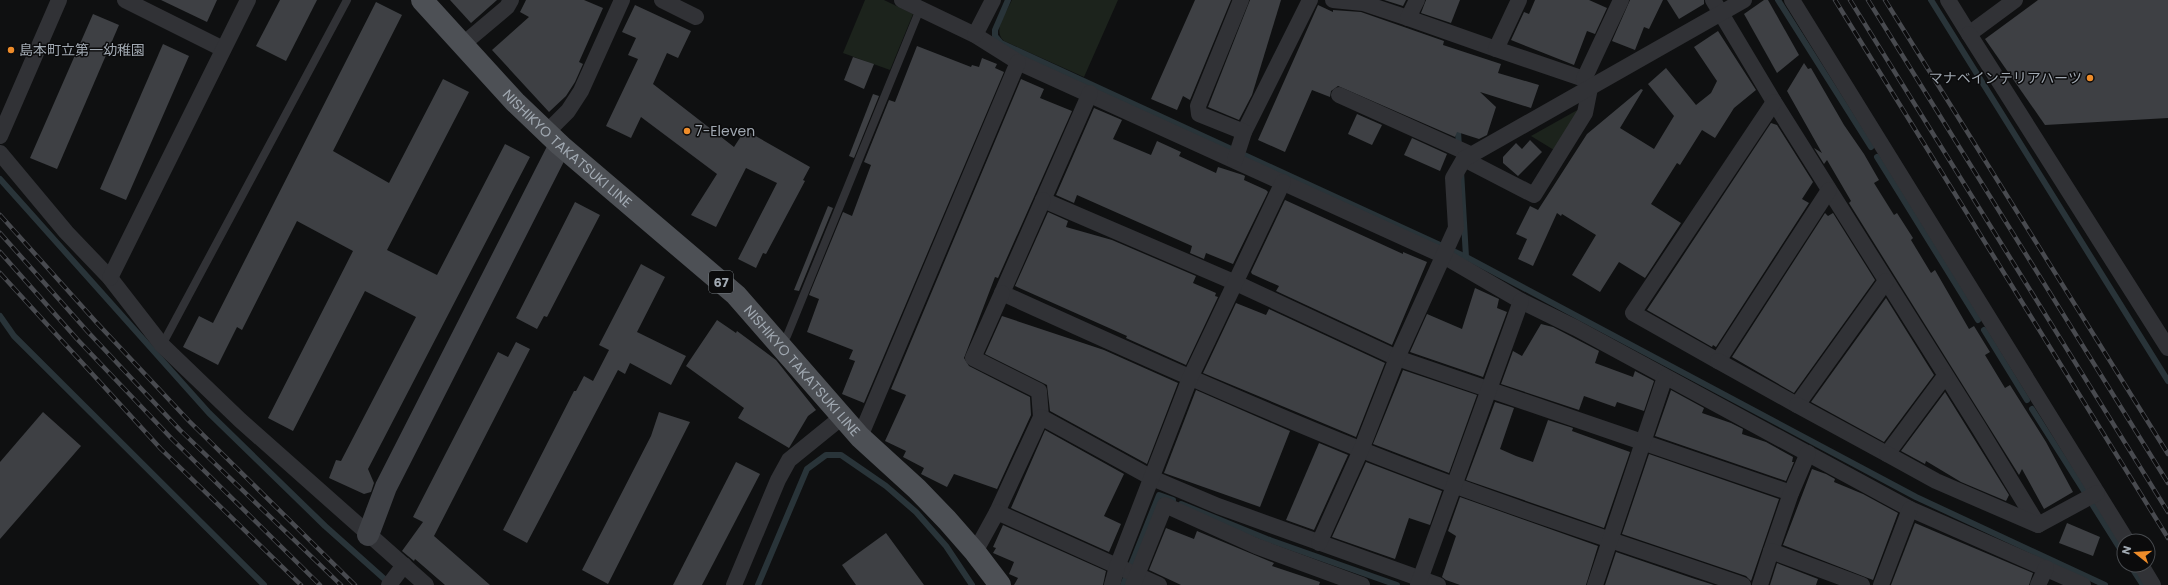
<svg xmlns="http://www.w3.org/2000/svg" width="2168" height="585" font-family="Poppins,'Noto Sans JP',sans-serif">
  <style>
    .green { fill: #1c231c }
    .lines { fill: none; stroke-linecap: round; stroke-linejoin: round }
    .stream { stroke: #293439; stroke-width: 6 }
    .building { fill: #3e4044 }
    .lane { stroke: #313236; stroke-width: 8 }
    .street { stroke: #313236; stroke-width: 16 }
    .secondary { stroke: #3f4146; stroke-width: 22 }
    .primary { stroke: #4d5055; stroke-width: 22 }
    .rail-casing { stroke: #484a4f; stroke-width: 4.5 }
    .rail { stroke: #0b0b0c; stroke-width: 3; stroke-dasharray: 9; stroke-linecap: butt }
    .poi-dot { fill: #ee8c2a; stroke: #0b0b0c; stroke-width: 1.5 }
    .labels { text-anchor: middle; dominant-baseline: central; stroke-width: 3; stroke-linejoin: round; paint-order: stroke }
    .shield { fill: #0b0b0c; stroke: #747a80; stroke-width: 1 }
    .shield-label { font-size: 13px; font-weight: bold; fill: #a1a9b2 }
    .poi-label { font-size: 14px; fill: #a1a9b2; stroke: #0b0b0c; text-anchor: start }
    .street-label { font-size: 14px; fill: #a1a9b2; stroke: #0b0b0c }
  </style>
  <rect width="100%" height="100%" fill="#0f1011"/>
  <g class="green">
    <polygon points="865,0 884,0 913,14 890,70 843,53"/>
    <path d="M1012,0H1118L1084,77L1004,41C992,30 1006,13 1012,0Z"/>
    <polygon points="1581,108 1554,150 1531,136"/>
  </g>
  <g class="lines">
    <g class="stream">
      <polyline points="1008,0 995,30 995,36 1001,43 1466,257 1916,497 2105,585"/>
      <polyline points="1778,0 1871,147"/>
      <polyline points="1931,0 2168,381"/>
      <polyline points="1459,148 1458,131 1460,125"/>
      <polyline points="1877,157 1978,320"/>
      <polyline points="1461,171 1466,257"/>
      <polyline points="0,179 209,413 325,526 390,584"/>
      <polyline points="0,316 14,336 264,585"/>
      <polyline points="1984,330 2027,400"/>
      <polyline points="2032,409 2086,494"/>
      <polyline points="1181,504 1267,539 1397,585"/>
      <polyline points="2092,504 2124,555"/>
      <polyline points="2130,565 2143,585"/>
      <polyline points="758,585 807,469 826,455 841,455 886,486 916,512 946,546 972,585"/>
      <polyline points="1123,585 1159,495 1173,500"/>
    </g>
  </g>
  <g class="building">
    <polygon points="161,0 217,0 207,22"/>
    <polygon points="280,0 317,0 286,61 256,46"/>
    <polygon points="450,0 497,0 471,23"/>
    <polygon points="526,0 584,0 603,8 579,62 583,64 575,82 566,96 549,112 492,50 529,17 520,12"/>
    <polygon points="1195,0 1231,0 1190,100 1183,96 1177,110 1151,99"/>
    <polygon points="1250,0 1281,0 1252,95 1239,120 1208,107"/>
    <polygon points="1384,0 1406,0 1403,6"/>
    <polygon points="1426,0 1460,0 1451,23 1421,13"/>
    <polygon points="1535,0 1589,0 1607,8 1595,34 1587,31 1574,65 1511,40 1524,12 1529,14"/>
    <polygon points="1630,0 1663,0 1649,29 1644,27 1635,50 1612,41"/>
    <polygon points="1667,0 1704,0 1704,4 1679,19"/>
    <polygon points="1764,0 1768,0 1799,55 1777,73 1744,14"/>
    <polygon points="2038,0 2168,0 2168,118 2045,125 1985,39"/>
    <polygon points="376,2 402,15 333,151 389,183 443,79 469,92 387,250 437,275 505,144 530,157 368,469 374,483 371,492 364,494 329,478 336,460 341,461 416,317 365,291 293,431 268,418 353,251 297,221 242,330 237,327 218,365 183,347 199,316 213,323"/>
    <polygon points="635,5 691,31 678,58 667,53 653,84 734,147 745,130 810,167 803,180 805,181 766,254 763,253 756,268 738,259 777,183 746,168 716,227 691,215 717,174 641,117 631,138 606,126 638,59 628,55 636,38 622,32"/>
    <polygon points="1318,5 1333,12 1333,10 1361,12 1444,41 1443,45 1501,64 1498,73 1539,85 1531,108 1480,92 1496,107 1487,135 1479,139 1457,132 1455,137 1338,86 1331,91 1330,97 1312,90 1285,152 1258,140"/>
    <polygon points="93,14 119,25 57,169 30,158"/>
    <polygon points="1718,31 1756,90 1734,108 1715,138 1702,130 1680,165 1677,163 1651,204 1681,223 1645,278 1619,262 1600,292 1572,275 1596,235 1562,214 1561,216 1557,213 1533,266 1518,259 1527,239 1516,234 1530,206 1538,210 1587,134 1641,89 1643,90 1620,128 1654,149 1674,116 1648,84 1666,68 1696,105 1711,93 1717,81 1694,47"/>
    <polygon points="163,44 189,56 126,200 100,189"/>
    <polygon points="917,46 971,67 972,65 979,67 982,58 997,64 995,68 1004,72 864,403 842,394 855,361 849,359 853,350 807,332 819,299 809,295 843,212 852,216 871,165 864,162 889,100 895,102"/>
    <polygon points="853,57 874,64 864,89 844,80"/>
    <polygon points="1804,63 1808,69 1811,68 1844,125 1864,154 1879,180 1874,183 1894,215 1897,213 1913,238 1911,240 1931,273 1935,270 1969,329 1974,326 1990,352 1985,355 2005,388 2010,385 2046,442 2073,492 2044,509 2022,469 2019,475 1849,203 1851,201 1827,160 1824,164 1814,148 1822,153 1787,91"/>
    <polygon points="1021,79 1044,89 1040,98 1072,111 998,278 995,277 964,358 969,366 1030,397 1031,415 997,489 954,474 947,487 921,474 924,468 903,457 906,451 885,441 906,395 891,389"/>
    <polygon points="873,94 879,96 854,158 849,156"/>
    <polygon points="1094,108 1122,120 1113,139 1151,155 1157,141 1181,152 1179,156 1216,173 1218,167 1243,175 1245,176 1244,180 1266,190 1268,192 1233,264 1206,253 1204,259 1190,253 1192,246 1077,195 1074,203 1056,195"/>
    <polygon points="1357,114 1382,125 1372,145 1348,134"/>
    <polygon points="1771,123 1777,125 1813,182 1802,199 1809,203 1716,347 1713,345 1712,347 1647,310"/>
    <polygon points="1412,138 1447,154 1440,171 1404,155"/>
    <polygon points="1530,140 1542,152 1518,176 1503,163 1503,157 1516,143 1522,149"/>
    <polygon points="1285,200 1403,254 1403,252 1427,262 1392,345 1276,291 1279,286 1252,274 1251,272"/>
    <polygon points="575,202 600,215 547,317 544,316 537,329 516,318"/>
    <polygon points="828,206 833,208 799,291 794,290"/>
    <polygon points="1048,212 1068,221 1066,227 1112,240 1196,276 1193,283 1216,293 1215,296 1218,297 1186,365 1126,338 1127,336 1015,286"/>
    <polygon points="1825,213 1828,216 1833,213 1875,280 1794,393 1732,357"/>
    <polygon points="641,264 665,277 637,332 686,356 671,385 630,363 625,374 618,370 527,543 503,530 574,391 576,391 584,376 593,381 609,350 599,345"/>
    <polygon points="1475,288 1499,299 1497,308 1507,312 1483,377 1410,352 1427,314 1462,329"/>
    <polygon points="1886,298 1934,375 1884,442 1811,402"/>
    <polygon points="1236,303 1266,315 1269,309 1385,363 1356,437 1203,373"/>
    <polygon points="1002,316 1104,350 1178,383 1147,464 1050,411 1047,385 985,354"/>
    <polygon points="717,320 736,333 737,331 776,360 816,410 808,416 789,448 738,418 744,408 686,366"/>
    <polygon points="1541,324 1553,327 1599,351 1595,363 1633,377 1635,371 1654,381 1644,411 1617,402 1615,407 1584,396 1579,410 1501,384 1513,351 1522,356"/>
    <polygon points="516,342 530,349 434,536 490,585 445,585 415,559 414,561 402,551 423,522 413,517 498,352 508,357"/>
    <polygon points="1403,370 1477,395 1449,473 1373,444"/>
    <polygon points="1196,390 1290,431 1260,507 1164,473"/>
    <polygon points="1671,390 1704,408 1702,413 1731,423 1743,429 1742,434 1766,442 1793,457 1792,462 1794,462 1786,481 1655,436"/>
    <polygon points="1945,392 2009,495 2006,501 1961,482 1926,461 1925,464 1901,451"/>
    <polygon points="1495,402 1514,408 1500,449 1516,456 1533,462 1548,420 1573,428 1572,431 1630,452 1604,528 1466,480"/>
    <polygon points="43,412 81,446 0,539 0,462"/>
    <polygon points="659,412 690,422 608,584 582,570 651,436"/>
    <polygon points="1045,430 1124,474 1104,516 1121,524 1109,552 1011,508"/>
    <polygon points="1319,443 1348,455 1314,530 1286,520"/>
    <polygon points="1649,454 1779,499 1751,581 1746,576 1622,534"/>
    <polygon points="736,462 760,474 702,585 673,585"/>
    <polygon points="1366,462 1442,491 1430,525 1409,518 1395,559 1332,537"/>
    <polygon points="1812,469 1826,474 1835,479 1834,482 1863,494 1898,513 1873,580 1783,545"/>
    <polygon points="1460,497 1598,546 1586,585 1460,585 1446,580 1442,577 1456,536 1448,531"/>
    <polygon points="1915,523 2033,573 2029,585 1891,585"/>
    <polygon points="2067,523 2100,537 2093,556 2059,543"/>
    <polygon points="1003,525 1106,571 1103,585 1014,585 1018,578 1009,574 1014,562 993,553 996,548 993,547"/>
    <polygon points="1166,528 1194,539 1197,531 1274,563 1272,566 1320,582 1319,585 1181,585 1149,570"/>
    <polygon points="886,533 924,585 856,585 842,565"/>
    <polygon points="1616,552 1692,578 1714,585 1605,585"/>
    <polygon points="1777,563 1818,579 1816,585 1770,585"/>
  </g>
  <g class="lines">
    <g class="lane">
      <polyline points="162,345 347,0"/>
      <polyline points="781,345 787,336 920,9"/>
    </g>
    <g class="street">
      <polyline points="125,0 223,49"/>
      <polyline points="662,0 696,17"/>
      <polyline points="902,0 975,35 1018,62 1442,255 1521,301 1576,328 1910,509 2083,585"/>
      <polyline points="1333,0 1363,3 1408,18"/>
      <polyline points="1417,0 1408,18 1496,49"/>
      <polyline points="1519,0 1496,49 1584,79"/>
      <polyline points="1713,0 1774,102 1979,428 2038,525"/>
      <polyline points="1792,0 2127,541"/>
      <polyline points="1948,0 1969,34 2015,0"/>
      <polyline points="1969,34 2168,348"/>
      <polyline points="975,35 993,0"/>
      <polyline points="462,45 507,7 511,0"/>
      <polyline points="1090,93 1043,200 1236,283 1397,358 1791,493"/>
      <polyline points="1339,95 1470,154"/>
      <polyline points="1774,102 1633,313 1718,361 1829,190"/>
      <polyline points="547,132 568,111 581,91 622,0"/>
      <polyline points="1244,132 1310,0"/>
      <polyline points="0,136 59,0"/>
      <polyline points="0,153 66,232 110,278 162,345 240,420 426,585"/>
      <polyline points="1464,159 1534,195 1585,113 1590,88 1584,79 1621,0"/>
      <polyline points="1235,160 1244,132 1199,114 1198,106 1241,0"/>
      <path d="M1043,200L1002,293C1121,347 1240,401 1362,450C1487,500 1615,541 1743,585"/>
      <polyline points="110,278 248,0"/>
      <polyline points="1002,293 973,358 1039,391 1041,417"/>
      <polyline points="1718,361 1797,405 1886,281"/>
      <polyline points="1797,405 1887,454 1945,376"/>
      <polyline points="860,437 1018,62"/>
      <polyline points="1887,454 1936,481 2038,525 2097,493"/>
      <polyline points="997,512 1041,417 1152,478 1218,506 1438,585"/>
      <polyline points="1319,543 1361,450 1397,358 1456,228 1453,178 1464,159 1744,0"/>
      <polyline points="1771,551 1791,493 1808,453"/>
      <polyline points="975,552 997,512 1159,585"/>
      <polyline points="2141,565 2153,585"/>
      <polyline points="389,585 404,565"/>
      <polyline points="734,585 778,480 789,460 842,417"/>
      <polyline points="1112,585 1117,567 1190,378 1283,182"/>
      <polyline points="1133,585 1165,505 1256,546 1362,585"/>
      <polyline points="1418,585 1521,301"/>
      <polyline points="1595,585 1665,377"/>
      <polyline points="1760,585 1771,551 1862,585"/>
      <polyline points="1881,585 1910,509"/>
      <polyline points="2038,585 2046,568"/>
    </g>
    <polyline class="secondary" points="368,535 386,487 560,145"/>
    <path class="primary" id="s1" d="M422,0L515,102L560,145L736,295L860,437L917,489L947,520L975,552L1000,585"/>
    <defs>
      <g id="rail">
        <polyline points="1835,0 2168,538"/>
        <polyline points="1850,0 2168,512"/>
        <polyline points="1868,0 2168,483"/>
        <polyline points="1885,0 2168,454"/>
        <polyline points="0,215 97,323 189,421 355,585"/>
        <polyline points="0,233 88,332 180,430 341,585"/>
        <polyline points="0,252 77,339 172,439 320,585"/>
        <polyline points="0,273 161,449 301,585"/>
      </g>
    </defs>
    <use href="#rail" class="rail-casing"/>
    <use href="#rail" class="rail"/>
  </g>
  <g class="poi-dot">
    <circle cx="11" cy="50" r="4"/>
    <circle cx="2090" cy="78" r="4"/>
    <circle cx="687" cy="131" r="4"/>
  </g>
  <g class="labels">
    <rect class="shield" x="709" y="271" width="24" height="22" rx="3"/>
    <g class="shield-label">
      <text x="721" y="282">67</text>
    </g>
    <g class="poi-label">
      <text x="19" y="50">島本町立第一幼稚園</text>
      <text x="2082" y="78" text-anchor="end">マナベインテリアハーツ</text>
      <text x="695" y="131">7-Eleven</text>
    </g>
    <g class="street-label">
      <text stroke="none"><textPath href="#s1" startOffset="208">NISHIKYO TAKATSUKI LINE</textPath></text>
      <text stroke="none"><textPath href="#s1" startOffset="532">NISHIKYO TAKATSUKI LINE</textPath></text>
    </g>
  </g>
  <g transform="translate(2136 553) rotate(287)"><circle r="19" fill="#0b0b0c" stroke="#474a4e"/>
  <path d="M0-3L7 15L0 10L-7 15Z" fill="#ee8c2a"/>
  <text y="-6" font-size="11" font-weight="bold" text-anchor="middle" fill="#a1a9b2">N</text>
  </g>
</svg>
